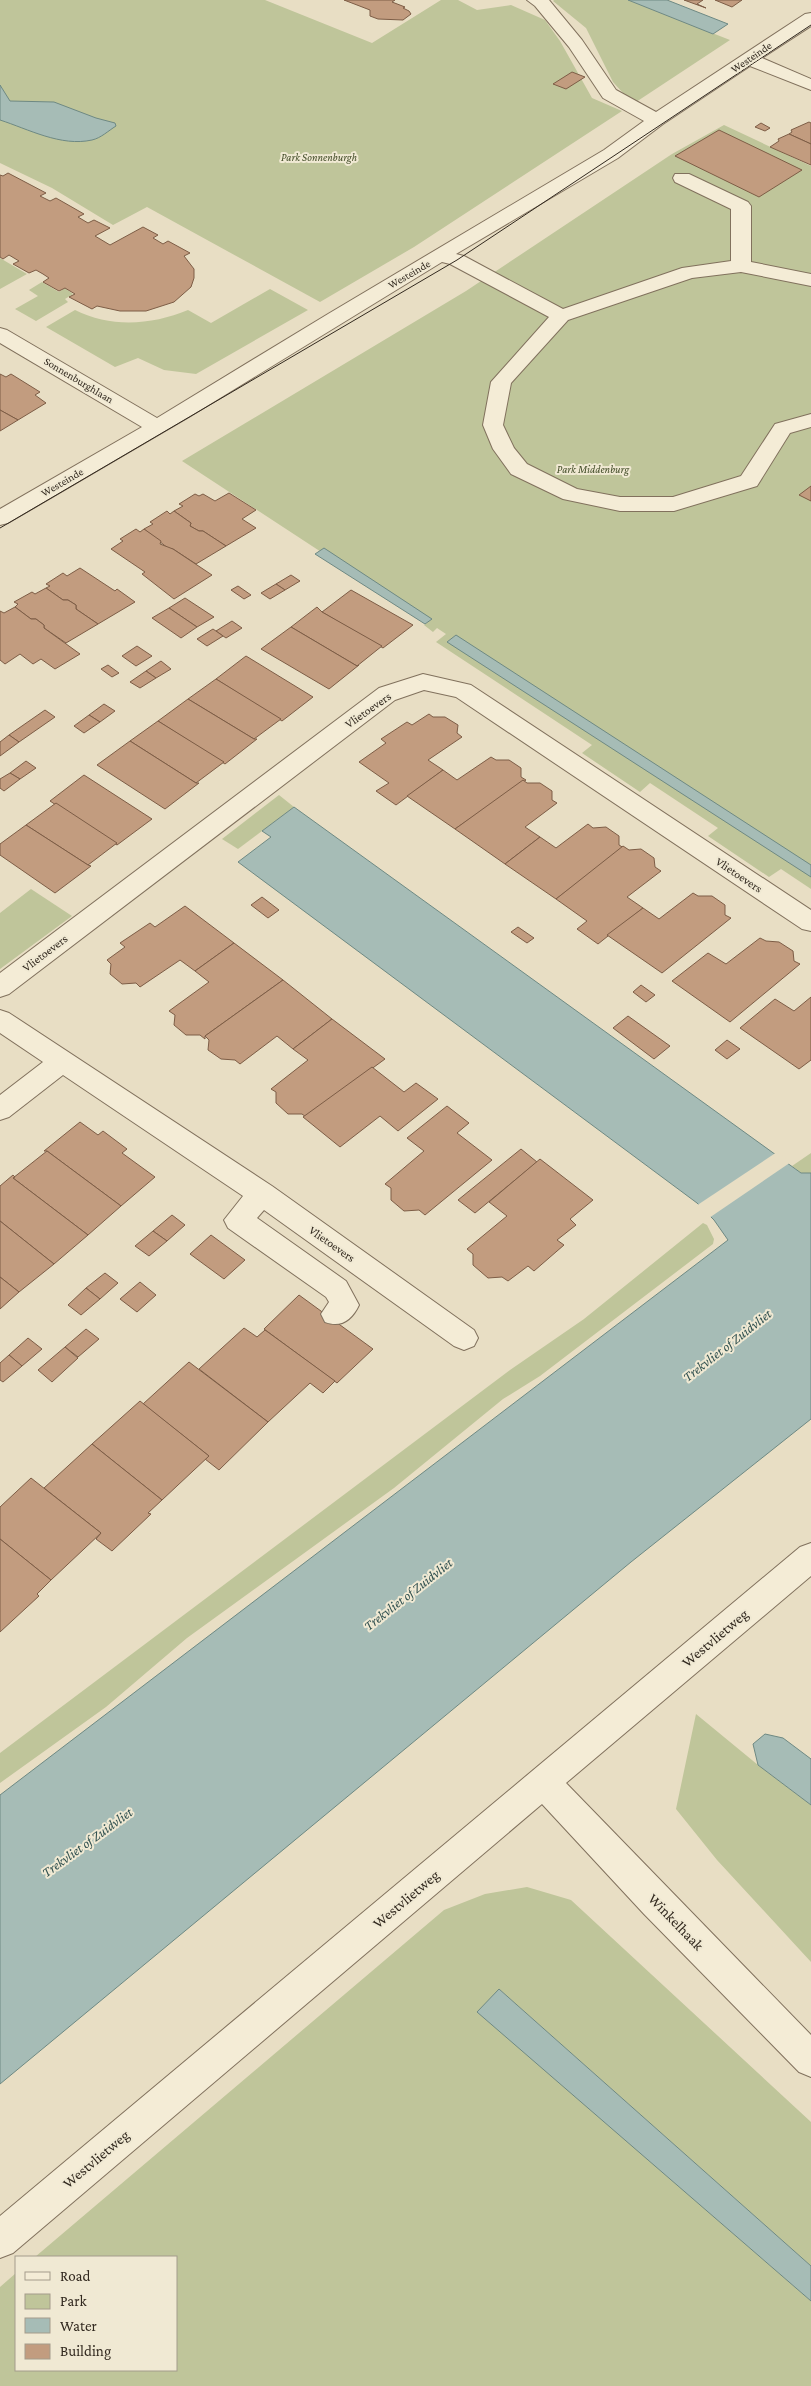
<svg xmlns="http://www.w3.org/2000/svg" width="811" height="2386" font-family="'Crimson Pro',serif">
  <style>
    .green { fill: #bfc59a }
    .water { fill: #a6bcb6; stroke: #6e8983 }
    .pier { fill: #e8dec4 }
    .building { fill: #c29c7f; stroke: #7d5d46 }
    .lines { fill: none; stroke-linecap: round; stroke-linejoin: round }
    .minor-casing { stroke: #81715d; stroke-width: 2 }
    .minor { fill: #f4ecd6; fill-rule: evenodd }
    .tram { stroke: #32291f; stroke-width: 1 }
    .labels { text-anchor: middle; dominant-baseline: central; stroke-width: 4; stroke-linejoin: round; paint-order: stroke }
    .far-street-label { font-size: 11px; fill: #32291f; stroke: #f0e9d3 }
    .far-park-label { font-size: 11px; font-style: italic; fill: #424c28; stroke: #f0e9d3 }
    .street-label { font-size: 12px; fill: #32291f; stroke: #f0e9d3 }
    .water-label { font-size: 14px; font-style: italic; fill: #30504f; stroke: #f0e9d3 }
    .near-street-label { font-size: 15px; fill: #32291f; stroke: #f0e9d3 }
  </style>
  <rect width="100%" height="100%" fill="#e8dec4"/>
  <g class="green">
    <polygon points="0,0 265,0 372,43 441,0 458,0 477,10 511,5 545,20 560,41 592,98 622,111 414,247 320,302 147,207 113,225 52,188 0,163"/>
    <polygon points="554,0 628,0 730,40 633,104 613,82 586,28 553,1"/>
    <polygon points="724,125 811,166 811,889 781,869 769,877 708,836 718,828 650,783 640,792 582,753 592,745 436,642 446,634 437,628 433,632 424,625 428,622 182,461 466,291 672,154"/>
    <polygon points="0,258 27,274 0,289"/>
    <polygon points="42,282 59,292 65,288 73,294 65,299 68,302 36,321 15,309 38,296 29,290"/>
    <path d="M270,289L308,310L196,374L164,370L138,358L115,367L46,327L75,310C111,328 152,325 188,310L211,323Z"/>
    <polygon points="279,795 294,807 238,849 222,839"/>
    <polygon points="31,889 72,916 0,969 0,913"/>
    <polygon points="811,1153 811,1173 801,1173 792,1166"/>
    <polygon points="703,1223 707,1225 714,1239 713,1244 540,1376 503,1399 394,1488 187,1638 106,1707 0,1783 0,1753 510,1370 584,1319"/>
    <polygon points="696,1714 758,1765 811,1805 811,1962 717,1860 676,1809"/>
    <polygon points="527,1887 571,1900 811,2122 811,2266 499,1989 478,2012 811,2301 811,2386 0,2386 0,2287 16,2273 16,2370 176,2370 176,2257 35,2257 444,1910 485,1894"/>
  </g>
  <g class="water">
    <polygon points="628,0 667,0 728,24 713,34"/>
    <path d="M0,85L10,101L54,102L96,118L115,123L116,126C108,131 101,138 92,140C61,147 28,129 0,120Z"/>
    <polygon points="324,548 432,619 425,624 315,554"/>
    <polygon points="456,635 811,865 811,877 447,642"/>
    <polygon points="294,807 801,1173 811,1173 811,1419 631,1562 0,2084 0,1795 728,1240 714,1220 697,1203 238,862 271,837 262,831"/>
    <polygon points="765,1734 783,1738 811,1759 811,1805 758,1765 753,1744"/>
    <polygon points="499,1989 811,2266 811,2301 477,2012"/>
  </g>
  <polygon class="pier" points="777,1152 791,1162 709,1218 696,1206"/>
  <g class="building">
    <polygon points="344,0 395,0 392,2 405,7 403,8 409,11 411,14 403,20 378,19 370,16 370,10"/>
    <polygon points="684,0 703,0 697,4 706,8"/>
    <polygon points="715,0 742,0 732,7"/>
    <polygon points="572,72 585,77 566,89 553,84"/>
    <polygon points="809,122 811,123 811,144 789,134 792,132 791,130"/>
    <polygon points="761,123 770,128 765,131 755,127"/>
    <polygon points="719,130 769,154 802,170 759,197 675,156"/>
    <polygon points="789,134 811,144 811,165 770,147 779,141 778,139"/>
    <polygon points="8,173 46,193 40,196 50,201 56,198 84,214 78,217 88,223 94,220 110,228 95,236 110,245 143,227 158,235 153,238 163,244 168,241 190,253 184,256 194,269 194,278 191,287 174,302 146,311 120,311 97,306 92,309 69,297 75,294 65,288 59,291 43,282 49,278 43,274 36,270 29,273 13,264 19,261 9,255 3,259 0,257 0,175 3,176"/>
    <polygon points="0,374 6,377 11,374 40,392 35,395 46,403 18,420 0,410"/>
    <polygon points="0,410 18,420 0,431"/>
    <polygon points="811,486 811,501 799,495"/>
    <polygon points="229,493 256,510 242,519 256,528 226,546 203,531 199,531 190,526 191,523 174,511 183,506 179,504 195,494 199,496 203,494 215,501"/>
    <polygon points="167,511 170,514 174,511 191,523 190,526 199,531 203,531 226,546 196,564 173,549 169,549 144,529 153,524 150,522"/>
    <polygon points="136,529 140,532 144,529 161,541 160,544 173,549 212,575 174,599 142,574 145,572 111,549 123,541 120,539"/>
    <polygon points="80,568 115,591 117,589 135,602 98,624 76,609 76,605 68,600 63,600 46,588 50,586 46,584 63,573 67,576"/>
    <polygon points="291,575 300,581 285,590 276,584"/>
    <polygon points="276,584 285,590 270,599 261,593"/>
    <polygon points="238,586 251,595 244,599 231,590"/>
    <polygon points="46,588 63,600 68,600 76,605 76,609 98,624 66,643 44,628 44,625 36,619 31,619 15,607 18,604 14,602 32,592 35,594"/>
    <polygon points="351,590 413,625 383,648 322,612"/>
    <polygon points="185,598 214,617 197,627 169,608"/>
    <polygon points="15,607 31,619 36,619 44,625 44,628 80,654 55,669 41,659 33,664 20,654 5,664 0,660 0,611 4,613"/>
    <polygon points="317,607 322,612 382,646 357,666 291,627"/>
    <polygon points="169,608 197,627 181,638 152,618"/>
    <polygon points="232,621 242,628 226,638 216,631"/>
    <polygon points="291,627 357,666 359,665 329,689 261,649"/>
    <polygon points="213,629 223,636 207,646 197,639"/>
    <polygon points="137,646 152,656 136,666 122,656"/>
    <polygon points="246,656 313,697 282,721 216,679"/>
    <polygon points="161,661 171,669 156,678 146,671"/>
    <polygon points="108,665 119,673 112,677 101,669"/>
    <polygon points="146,671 156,678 140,688 130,682"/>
    <polygon points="216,679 281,719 254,739 188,699"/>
    <polygon points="188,699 254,739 257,739 225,764 158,721"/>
    <polygon points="104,704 115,711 100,722 89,715"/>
    <polygon points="45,710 55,717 19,742 9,735"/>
    <polygon points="429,714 433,717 445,717 458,725 457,733 462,737 428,760 443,770 396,805 376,791 389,783 359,762 386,743 381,739 407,722 412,725"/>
    <polygon points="89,715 100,722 84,733 74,726"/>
    <polygon points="158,721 224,762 196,783 130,741"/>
    <polygon points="9,735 19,742 0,756 0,742"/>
    <polygon points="130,741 196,783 199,783 165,809 97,765"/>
    <polygon points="491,757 496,760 509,760 521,768 521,777 526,780 455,829 407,796 443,770 457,780"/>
    <polygon points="26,761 36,768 20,779 10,773"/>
    <polygon points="10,773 20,779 4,791 0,788 0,779"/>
    <polygon points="84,775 152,819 117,845 50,801"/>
    <polygon points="523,780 527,783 540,783 552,791 552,800 557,803 525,827 540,837 505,864 455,829"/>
    <polygon points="56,803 117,843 88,865 26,825"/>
    <polygon points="588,824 593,828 606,827 619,836 619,845 624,848 556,899 505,864 540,837 556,848"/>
    <polygon points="26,825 88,865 91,866 55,893 0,855 0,844"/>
    <polygon points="623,846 629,850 641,849 654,858 655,867 661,871 627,897 643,908 598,944 577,929 587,921 556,899"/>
    <polygon points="693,893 698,896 712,896 725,905 725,915 731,918 662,973 607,935 643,908 659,919"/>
    <polygon points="262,897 279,910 268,918 251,905"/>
    <polygon points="185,906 234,943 195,971 180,960 140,987 136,983 122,984 110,974 111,964 107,960 125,947 120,943 150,923 155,927"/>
    <polygon points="518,927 534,938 527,943 511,932"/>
    <polygon points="760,938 766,941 779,942 793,951 794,961 800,964 730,1022 672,981 708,953 726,964"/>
    <polygon points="234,943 283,980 205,1036 205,1039 200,1035 186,1035 174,1025 175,1015 169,1011 209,982 195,971"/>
    <polygon points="283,980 332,1019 293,1049 277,1036 240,1064 235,1060 221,1059 208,1050 209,1040 205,1036"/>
    <polygon points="641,985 655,995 646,1002 633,992"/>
    <polygon points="811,997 811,1060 799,1069 740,1028 775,999 794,1011"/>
    <polygon points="628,1016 670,1046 654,1059 613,1028"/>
    <polygon points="332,1019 385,1059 306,1117 302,1114 288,1114 276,1103 276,1092 271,1089 308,1060 293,1049"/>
    <polygon points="727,1040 740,1049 727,1059 715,1050"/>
    <polygon points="372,1067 404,1092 416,1083 438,1099 398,1131 380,1116 340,1147 303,1117"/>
    <polygon points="447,1106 469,1123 457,1133 492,1160 425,1215 419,1210 404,1211 391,1200 391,1188 385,1184 424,1151 407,1138"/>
    <polygon points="80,1122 98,1135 103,1131 127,1149 122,1153 155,1177 121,1206 47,1151 44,1151"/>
    <polygon points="521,1149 537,1162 475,1213 458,1200"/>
    <polygon points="47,1151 121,1206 88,1235 13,1178"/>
    <polygon points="540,1159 593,1200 570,1219 576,1225 557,1240 564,1245 534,1271 528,1266 508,1281 502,1277 488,1278 473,1265 473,1254 467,1249 507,1216 489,1202"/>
    <polygon points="13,1175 15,1177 13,1178 88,1235 54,1264 0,1221 0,1186"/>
    <polygon points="172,1215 185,1225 167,1241 153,1231"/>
    <polygon points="0,1221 54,1264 19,1292 0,1277"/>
    <polygon points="153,1231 167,1241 149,1256 135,1246"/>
    <polygon points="211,1235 245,1260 224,1279 190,1254"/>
    <polygon points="105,1273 118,1283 100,1299 86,1288"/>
    <polygon points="0,1277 19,1292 0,1309"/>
    <polygon points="140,1282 156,1295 137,1312 120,1299"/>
    <polygon points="86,1288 100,1299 81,1315 68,1305"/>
    <polygon points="299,1295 373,1349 337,1383 264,1329"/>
    <polygon points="244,1328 257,1337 265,1330 335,1381 323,1393 310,1383 268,1422 199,1369"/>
    <polygon points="86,1329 99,1339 78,1357 65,1347"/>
    <polygon points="28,1338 42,1349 22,1366 9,1355"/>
    <polygon points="65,1347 78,1358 52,1382 38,1370"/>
    <polygon points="9,1355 22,1366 3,1382 0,1380 0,1363"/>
    <polygon points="189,1362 268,1422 219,1470 205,1459 209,1456 143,1404"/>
    <polygon points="140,1401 209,1456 162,1500 92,1444"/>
    <polygon points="92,1444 162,1500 148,1513 151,1514 112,1551 96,1539 101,1533 44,1488"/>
    <polygon points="31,1478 101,1533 51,1580 0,1539 0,1507"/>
    <polygon points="0,1539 51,1580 37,1594 39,1596 0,1632"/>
  </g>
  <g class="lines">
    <defs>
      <g id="minor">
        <polygon points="527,0 549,0 582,40 616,90 656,112 805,14 811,13 811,26 762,58 811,79 811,90 750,66 663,124 618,158 456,254 464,256 563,309 682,268 731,261 731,209 675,182 673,178 675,174 689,174 748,202 751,206 751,262 811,274 811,286 741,272 692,278 568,320 511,383 503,425 514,448 527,464 577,489 620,497 673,497 741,476 775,424 811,414 811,427 790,433 757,486 674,511 620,511 563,499 511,474 493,449 483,425 491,382 549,317 450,264 442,262 189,417 8,523 0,525 0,509 142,427 0,343 0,328 7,330 157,418 328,314 604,150 644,121 603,98 569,47 535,6"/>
        <polygon points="423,674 471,685 811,910 811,931 802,929 456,697 424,690 395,700 9,994 0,997 0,973 379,688"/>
        <path d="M0,1010L9,1013L272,1186L474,1330L478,1338L474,1346L464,1350L454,1346L264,1210L257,1218L346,1281L359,1305C352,1320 341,1328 325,1322L321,1314L329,1302L326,1297L228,1228L224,1220L243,1196L63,1075L9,1117L0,1120V1095L43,1062L0,1033Z"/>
        <polygon points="811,1543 811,1576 566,1783 811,2035 811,2077 799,2072 644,1914 542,1804 13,2253 0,2258 0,2216 800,1547"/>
      </g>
    </defs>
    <use href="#minor" class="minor-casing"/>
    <use href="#minor" class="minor"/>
    <polyline class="tram" points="0,528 457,260 811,25"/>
  </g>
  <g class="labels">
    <g class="far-street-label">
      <text transform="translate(751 57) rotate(-34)">Westeinde</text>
      <text transform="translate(409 274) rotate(-30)">Westeinde</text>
      <text transform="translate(79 380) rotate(31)">Sonnenburghlaan</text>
      <text transform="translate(62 482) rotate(-30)">Westeinde</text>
    </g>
    <g class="far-park-label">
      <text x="319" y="157">Park Sonnenburgh</text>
      <text x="593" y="469">Park Middenburg</text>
    </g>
    <g class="street-label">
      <text transform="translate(368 710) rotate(-35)">Vlietoevers</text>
      <text transform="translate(739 875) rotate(34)">Vlietoevers</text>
      <text transform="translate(45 953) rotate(-37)">Vlietoevers</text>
      <text transform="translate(332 1244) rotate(35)">Vlietoevers</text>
    </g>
    <g class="water-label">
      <text transform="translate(727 1345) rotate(-38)">Trekvliet of Zuidvliet</text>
      <text transform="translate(408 1594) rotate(-38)">Trekvliet of Zuidvliet</text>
      <text transform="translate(87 1842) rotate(-36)">Trekvliet of Zuidvliet</text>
    </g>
    <g class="near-street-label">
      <text transform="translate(715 1638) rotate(-40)">Westvlietweg</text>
      <text transform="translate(406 1899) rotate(-40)">Westvlietweg</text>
      <text transform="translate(676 1922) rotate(46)">Winkelhaak</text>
      <text transform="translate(96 2159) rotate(-40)">Westvlietweg</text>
    </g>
  </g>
  <rect x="15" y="2256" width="162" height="115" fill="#f0e9d3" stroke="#a49c8b"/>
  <rect x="25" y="2272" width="25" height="8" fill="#f4ecd6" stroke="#a49c8b"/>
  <text x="60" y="2281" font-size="15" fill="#32291f">Road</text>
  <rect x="25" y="2294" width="25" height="15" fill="#bfc59a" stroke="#a49c8b"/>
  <text x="60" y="2306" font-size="15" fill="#32291f">Park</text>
  <rect x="25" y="2318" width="25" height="15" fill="#a6bcb6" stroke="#a49c8b"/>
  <text x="60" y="2331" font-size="15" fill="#32291f">Water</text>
  <rect x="25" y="2344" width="25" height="15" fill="#c29c7f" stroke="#a49c8b"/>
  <text x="60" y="2356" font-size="15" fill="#32291f">Building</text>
</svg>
